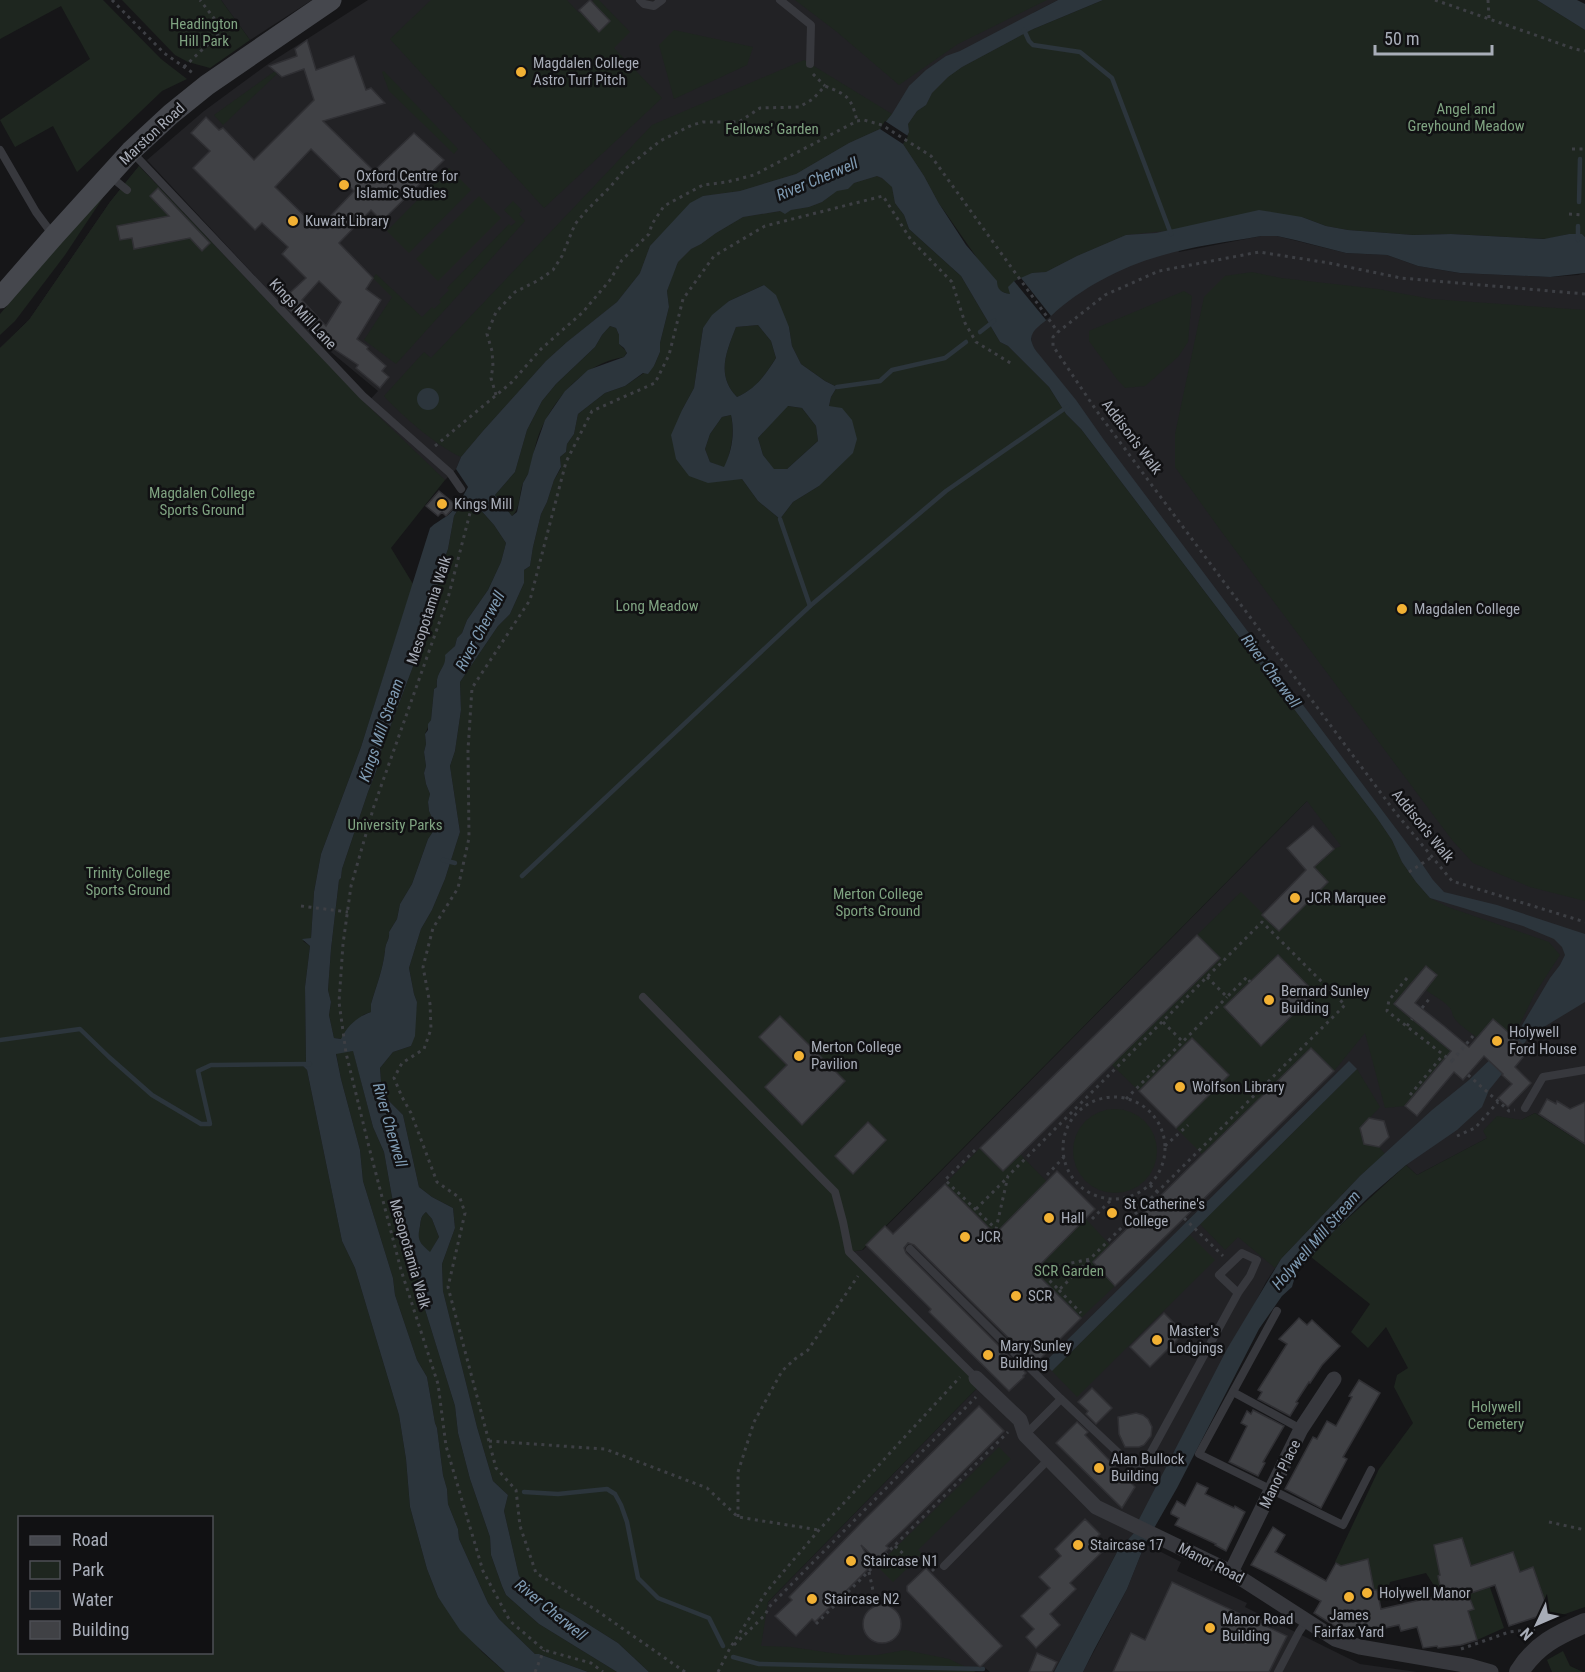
<svg xmlns="http://www.w3.org/2000/svg" width="1585" height="1672" font-family="'Roboto Condensed',sans-serif">
  <style>
    .built { fill: #222225 }
    .green { fill: #1e261f; fill-rule: evenodd }
    .water { fill: #2c353c; fill-rule: evenodd }
    .pier { fill: #161618 }
    .lines { fill: none; stroke-linecap: round; stroke-linejoin: round }
    .stream { stroke: #2c353c; stroke-width: 4.5 }
    .building { fill: #404145; stroke: #303034; stroke-width: 1.5; fill-rule: evenodd }
    .path { stroke: #3d3f44; stroke-width: 3; stroke-dasharray: 3 4.5; stroke-linecap: butt }
    .service { stroke: #37383d; stroke-width: 8 }
    .minor { stroke: #37383d; stroke-width: 15 }
    .tertiary { stroke: #37383d; stroke-width: 20 }
    .secondary { stroke: #45474d; stroke-width: 21 }
    .poi-dot { fill: #f2b134; stroke: #111113; stroke-width: 2 }
    .labels { text-anchor: middle; dominant-baseline: central; stroke-width: 5; stroke-linejoin: round; paint-order: stroke }
    .park-label { font-size: 15px; fill: #7fa381; stroke: #111113 }
    .poi-label { font-size: 15px; fill: #a8adb8; stroke: #111113; text-anchor: start }
    .street-label { font-size: 15px; fill: #a8adb8; stroke: #111113 }
    .water-label { font-size: 16px; font-style: italic; fill: #7f9bb3; stroke: #111113 }
  </style>
  <rect width="100%" height="100%" fill="#161618"/>
  <g class="built">
    <polygon points="221,0 312,0 250,40"/>
    <polygon points="368,0 1058,0 1033,13 1033,30 1171,228 1179,252 1261,236 1277,236 1346,253 1387,255 1418,266 1459,273 1550,277 1578,275 1585,273 1585,1145 1535,1113 1417,1175 1406,1165 1281,1259 1266,1282 1135,1533 1117,1552 1054,1672 990,1672 984,1667 951,1667 751,1662 768,1602 982,1383 849,1252 863,1250 1307,801 1270,677 1143,510 1032,345 1032,333 1035,329 938,202 640,273 617,302 461,457 456,469 445,480 0,348 29,320 110,202 139,166 366,404 378,391 308,333 147,160 204,111 268,64"/>
    <polygon points="1145,1544 1181,1562 1177,1571 1247,1603 1245,1607 1360,1664 1417,1672 1083,1672 1127,1589"/>
  </g>
  <g class="green">
    <polygon points="0,0 103,0 161,59 187,79 162,91 77,172 53,126 15,147 0,120 90,59 61,6 0,39"/>
    <polygon points="122,0 221,0 250,40 210,68 188,62 175,55"/>
    <polygon points="431,0 567,0 579,13 594,0 599,0 630,32 614,48 662,98 544,208 390,39"/>
    <polygon points="795,0 1047,0 958,44 899,85 837,32"/>
    <polygon points="1103,0 1537,0 1585,30 1585,237 1582,234 1569,234 1547,239 1451,234 1413,235 1348,230 1326,226 1302,217 1126,235 1077,256 1046,272 1032,273 1011,295 1000,291 938,202 924,176 903,144 909,132 908,124 917,111 926,105 932,93 948,77 962,67 1031,30"/>
    <polygon points="674,30 753,47 747,65 674,99 659,45"/>
    <path d="M804,60L892,114L880,129L849,143L796,174L740,191L703,196L650,246L640,273L617,302L567,342L546,361L483,431L461,457C438,447 401,415 384,396L424,352L431,358L652,125Z"/>
    <polygon points="275,71 277,74 223,125 214,115"/>
    <polygon points="384,71 458,149 454,154 389,91 382,72"/>
    <path d="M139,166L366,404L445,480L391,548L413,584L361,747L321,854L314,892L311,938L303,941L310,946L305,987L306,1064L303,1066L307,1070L342,1241L355,1268L399,1415L406,1459L410,1507L427,1569L438,1597L482,1652L505,1672H0V348L29,320L110,202ZM20,1518H212V1652H20Z"/>
    <polygon points="449,168 471,190 409,253 387,231"/>
    <path d="M877,176L888,182L892,187L895,203L904,215L909,229L961,276L1000,342L1008,346L1049,387L1066,414L1081,429L1377,818L1392,840L1402,862L1416,882L1430,898L1448,907L1549,942L1560,955L1534,995L1520,1024L1510,1034L1477,1038C1471,1032 1460,1026 1455,1019C1452,1016 1453,1011 1449,1007C1442,999 1433,996 1426,990L1437,975L1425,966L1395,1004L1451,1051L1405,1106L1385,1108L1365,1033L1334,1071L1311,1049L1202,1154L1176,1128L1229,1075L1192,1038L1139,1091L1111,1064L1220,959L1197,935L1241,892L1279,930L1328,882L1314,867L1334,849L1341,846L1307,801L862,1250L849,1252L982,1383L768,1602L761,1646L791,1647L845,1655H877L905,1650L949,1659L976,1672H649L618,1643L572,1614L541,1598L519,1576L504,1511L508,1495L493,1481L477,1427L443,1291L442,1264L455,1228L453,1208L432,1197L419,1187L403,1115L382,1094L380,1068L393,1052L411,1046L417,1002L414,994L409,968L421,929L432,910L445,879L460,832L450,766L455,751L461,710L460,682L498,626L510,614L524,583V570L530,566L533,547L541,514L547,502L554,480L561,468L560,457L566,452L567,444L574,434L578,414L605,393L625,386L654,366L660,352V343L669,307L667,291L673,274L678,262L691,249L701,244L716,233L743,217L809,207L822,202L837,190L847,189L854,183ZM764,285L789,327L792,346L801,364L825,381L837,387L831,397L829,406L819,486L793,502L780,519L758,501L742,479L676,459L682,410L694,388L703,328L729,301ZM1278,955L1315,993L1260,1045L1224,1007Z"/>
    <polygon points="114,181 65,255 15,321 0,335 0,314"/>
    <polygon points="479,196 501,218 438,281 416,259"/>
    <polygon points="513,201 522,210 519,214 525,221 396,364 364,340 392,297 373,278 376,274 422,317 432,307 434,309 441,302 439,300 449,290 447,288 509,224 511,226 516,222 504,210"/>
    <polygon points="1252,272 1281,278 1378,289 1431,299 1585,310 1585,901 1530,887 1473,863 1452,840 1221,531 1175,467 1175,434 1204,297 1225,276"/>
    <polygon points="1184,291 1192,296 1188,342 1178,357 1145,386 1125,388 1116,378 1089,341 1089,331"/>
    <path d="M758,325L771,341L776,358C765,375 756,389 737,397C716,375 726,353 736,327Z"/>
    <path d="M610,326L616,328L619,335V344L627,352L624,357C584,363 554,398 539,434C534,447 533,461 528,474C526,478 523,482 522,486C519,496 520,509 512,516L495,495L515,472L527,430L542,401L556,384L595,347L602,335Z"/>
    <polygon points="787,406 802,408 816,426 818,441 787,469 773,469 763,455 758,438"/>
    <path d="M731,415C735,434 731,449 725,468L710,462L705,449L710,434L722,417Z"/>
    <path d="M469,497L494,525L506,543L501,562L488,590L467,620L462,633L457,638L455,646L446,655C447,668 435,671 437,687L434,689L431,720L425,734L426,744L424,752L426,766L424,773L426,784L430,794L428,803L429,811L435,825L434,830L428,839L412,884L400,904L397,919L389,932C390,940 385,943 385,951C383,969 376,987 371,1004V1012L363,1015L350,1052L353,1050L373,1127L384,1152L392,1197L404,1248L416,1270L423,1303L455,1406L458,1433L470,1479L490,1537L491,1555L502,1586L506,1595L539,1624L617,1672H588L539,1654H535L499,1619L488,1603L459,1539L458,1529L448,1504L447,1489L443,1475L437,1428L435,1423L427,1377L417,1360L395,1295L393,1278L363,1181L360,1150L341,1079L336,1053L341,1039L334,1038L329,1015L331,1002L328,990L331,949L339,880L341,878L342,869L368,792L377,769L381,751L414,664L437,588L443,563L448,549L454,516L463,501Z"/>
    <polygon points="1357,1069 1380,1107 1360,1128 1364,1144 1379,1147 1385,1154 1360,1176 1281,1259 1275,1268 1238,1237 1225,1250 1200,1224"/>
    <circle cx="1115" cy="1151" r="42"/>
    <polygon points="1535,1113 1585,1145 1585,1607 1548,1620 1545,1614 1549,1612 1533,1567 1520,1572 1513,1552 1491,1559 1484,1570 1504,1628 1477,1640 1468,1611 1474,1608 1471,1601 1465,1603 1462,1539 1434,1545 1440,1575 1441,1589 1433,1584 1426,1573 1390,1582 1386,1595 1380,1602 1377,1590 1374,1590 1368,1559 1341,1566 1335,1562 1379,1469 1413,1423 1394,1387 1397,1375 1408,1368 1386,1327 1368,1348 1351,1332 1370,1304 1311,1257 1333,1232 1406,1165 1417,1175 1487,1138 1483,1131 1497,1116 1521,1120"/>
    <polygon points="980,1148 1003,1171 1020,1154 1047,1182 995,1234 945,1184"/>
    <path d="M426,1212L432,1219L439,1237L430,1253C420,1242 416,1241 420,1226C421,1219 421,1216 426,1212Z"/>
    <polygon points="1086,1219 1110,1245 1093,1262 1115,1286 1081,1318 1034,1271"/>
    <polygon points="1190,1235 1215,1260 1077,1397 1052,1371"/>
    <polygon points="999,1447 1011,1459 918,1550 922,1554 893,1582 877,1566"/>
    <polygon points="1563,1651 1570,1666 1583,1672 1552,1672 1547,1660"/>
  </g>
  <g class="water">
    <path d="M1058,0H1103L1031,30L962,67L948,77L932,93L926,105L917,111L908,124L909,132L903,144L924,176L938,202L966,245L997,281C997,290 1002,293 1010,294L1008,287L1014,281L1032,273L1046,272L1077,256L1126,235L1156,233L1259,210L1302,217L1326,226L1348,230L1413,235L1451,234L1544,239L1569,234H1582L1585,237V273L1550,277L1460,273L1418,266L1387,255L1346,253L1295,240L1277,236H1261C1228,242 1193,246 1160,256C1121,267 1081,288 1051,316C1038,328 1023,333 1037,352L1076,400L1104,440L1418,858L1433,880L1444,892L1497,905L1585,934V1002L1529,1036L1514,1059L1489,1090L1482,1107L1457,1130L1406,1165L1370,1196L1333,1232L1296,1273L1292,1287L1282,1296L1259,1329L1177,1488L1145,1544L1127,1589L1094,1650L1083,1672H1054L1117,1552L1134,1533L1133,1531L1227,1349L1281,1259L1360,1176L1432,1110L1469,1080L1502,1048L1521,1027L1550,978L1560,965L1565,955L1562,947L1554,939L1523,926L1430,898L1416,882L1402,862L1392,840L1377,818L1081,429L1066,414L1049,387L1008,346L1000,342L961,276L909,229L904,215L895,203L892,187L882,178L877,176L854,183L848,189L837,191L822,202L809,207L791,210L785,214L780,211L743,217L716,233L701,244L691,249L678,262L667,291L669,307L660,343V352L654,366L648,374L643,373L625,386L605,393L578,414L574,434L567,444L566,452L560,457L561,467L554,480L547,502L541,514L533,547L530,566L524,570V583L510,614L498,626L460,682L461,710L455,751L450,766L460,832L445,879L432,910L421,929L409,968L414,994L417,1002L415,1036L411,1046L393,1052L380,1068L382,1094L403,1115L419,1187L432,1197L453,1208L455,1228L442,1264L443,1291L477,1427L493,1481L508,1495L504,1511L519,1576L541,1598L572,1614L618,1643L649,1672H617L539,1624L506,1595L502,1586L491,1555L490,1537L470,1479L458,1433L455,1406L423,1303L416,1270L404,1248L392,1197L384,1152L373,1127L353,1051L336,1054L341,1079L360,1150L363,1181L393,1278L395,1295L417,1360L427,1377L435,1423L437,1428L443,1475L447,1489L448,1504L458,1529L459,1539L488,1603L499,1619L535,1654H539L588,1672H505L483,1652L460,1630L438,1597L427,1569L410,1507L406,1459L399,1415L355,1268L342,1241L307,1070L303,1066L306,1064L305,987L310,946L302,939L311,938L314,892L321,854L361,747L430,528C435,523 441,520 447,516C456,509 463,496 468,487L456,469L461,457L483,431L546,361L567,342L617,302L640,273L650,246L690,203L703,196L740,191L796,174L849,143L880,129L892,114L909,86L926,70L946,56L960,51ZM610,326L616,328L619,335V344L624,348L627,353L624,357L588,370L565,391L558,401L545,420L533,454L528,474L523,483L517,512L512,516L495,495L515,472L527,430L542,401L556,384L595,347L602,335ZM470,498L494,525L506,543L501,562L488,590L467,620L462,633L457,638L455,646L445,655C447,668 435,671 437,687L434,689L431,720L428,724V730L425,734L426,744L424,752L426,766L424,773L426,784L430,794L428,802L429,811L435,825L434,830L428,839L412,884L400,904L397,919L389,932C390,940 385,943 385,951C383,969 376,987 371,1004V1012C357,1017 348,1025 341,1039L334,1038L329,1015L331,1002L328,990L331,949L339,880L341,878L342,869L368,792L377,769L381,751L414,664L437,588L443,563L448,549L454,516L463,501ZM426,1212L432,1219L439,1237L430,1252C419,1242 417,1240 420,1226C421,1219 421,1216 426,1212Z"/>
    <polygon points="1537,0 1577,0 1585,4 1585,30"/>
    <path d="M764,285L776,295L789,327L792,346L801,364L825,381L837,387L831,397L829,406L842,408L852,420L857,439L853,453L819,486L793,502L780,519L758,501L742,479L708,483L689,476L676,459L671,435L682,410L694,388L703,328L712,315L729,301ZM758,325L771,341L776,358C766,374 756,389 737,397C716,375 726,353 736,327ZM788,406L802,408L816,426L818,441L787,469H774L763,455L758,438ZM731,415C735,433 732,451 724,467L710,462L705,449L710,434L722,417Z"/>
    <circle cx="428" cy="399" r="11"/>
    <polygon points="1349,1061 1357,1069 1052,1371 1044,1363"/>
  </g>
  <g class="pier">
    <polygon points="885,121 908,136 903,144 880,129"/>
    <polygon points="1021,278 1051,316 1046,320 1014,281"/>
  </g>
  <g class="lines">
    <g class="stream">
      <polyline points="1024,30 1029,41 1033,45 1080,52 1112,78 1171,234"/>
      <polyline points="1579,202 1580,159"/>
      <polyline points="1578,226 1578,240"/>
      <polyline points="980,332 994,321"/>
      <polyline points="837,387 880,381 892,370 945,358 966,342"/>
      <polyline points="780,519 810,606"/>
      <polyline points="443,860 455,863"/>
      <polyline points="522,876 810,606 946,491 1067,407"/>
      <polyline points="0,1040 80,1029 109,1057 152,1095 201,1124 210,1124 198,1071 211,1065 217,1065 310,1064"/>
      <polyline points="524,1492 558,1494 607,1489 615,1494 621,1505 627,1522 638,1578 658,1598 709,1618 723,1646"/>
      <polyline points="733,1657 759,1664 983,1669"/>
    </g>
  </g>
  <g class="building">
    <polygon points="590,0 610,21 599,32 579,10"/>
    <path d="M307,40L316,70L354,56L366,90L371,88L385,103L323,121L374,171L414,133L444,160L382,221L371,210L339,243L373,278L366,289L381,300L357,339L368,347L367,349L386,366L382,371L389,377L380,388L356,368L358,365L328,345L326,346L281,301L306,278L282,254L288,247L262,223L255,230L193,168L210,151L191,133L206,117L219,130L223,128L254,160L314,100L304,69L282,77L269,66L297,56L295,49ZM311,149L354,191L318,229L275,187ZM319,281L341,302L326,326L302,300Z"/>
    <polygon points="158,188 210,243 202,251 190,238 134,249 132,238 120,240 117,226 169,216 150,196"/>
    <polygon points="439,491 456,505 446,516 442,512 438,516 426,506"/>
    <polygon points="1313,826 1334,849 1314,867 1328,882 1279,931 1262,915 1306,870 1287,848"/>
    <polygon points="1197,935 1220,958 1003,1171 980,1148"/>
    <polygon points="1278,955 1315,993 1261,1046 1224,1007"/>
    <polygon points="1426,966 1437,975 1415,1003 1444,1026 1469,1047 1493,1019 1529,1050 1515,1067 1531,1083 1508,1107 1498,1098 1512,1084 1502,1075 1503,1074 1484,1056 1463,1080 1454,1072 1417,1116 1405,1106 1451,1051 1394,1004"/>
    <polygon points="780,1016 845,1081 802,1125 765,1087 787,1065 759,1037"/>
    <polygon points="1192,1038 1229,1075 1176,1128 1139,1091"/>
    <polygon points="1311,1048 1334,1071 1115,1286 1093,1262"/>
    <polygon points="1547,1099 1556,1104 1557,1101 1570,1109 1585,1102 1585,1144 1539,1114"/>
    <polygon points="1369,1118 1384,1121 1389,1137 1379,1147 1364,1144 1360,1128"/>
    <polygon points="868,1122 886,1140 853,1174 835,1156"/>
    <polygon points="1057,1171 1095,1209 1034,1271 1081,1318 1035,1364 914,1245 908,1243 904,1248 906,1253 1026,1373 1023,1376 1024,1377 1009,1391 929,1312 931,1309 866,1245 885,1226 893,1234 945,1184 995,1234"/>
    <polygon points="1164,1313 1184,1333 1150,1367 1130,1347"/>
    <polygon points="1299,1318 1307,1325 1312,1320 1340,1346 1322,1365 1310,1383 1309,1382 1296,1402 1298,1403 1290,1416 1258,1399 1262,1392 1258,1390 1287,1344 1279,1339"/>
    <polygon points="1359,1380 1380,1393 1343,1457 1347,1459 1321,1508 1285,1489 1313,1437 1317,1439 1327,1421 1336,1426 1352,1397 1349,1396"/>
    <polygon points="1092,1388 1112,1408 1096,1424 1086,1414 1088,1411 1078,1402"/>
    <polygon points="979,1406 1004,1431 902,1531 886,1546 889,1548 877,1560 861,1545 872,1565 815,1622 812,1619 796,1636 775,1616 792,1600 789,1597 862,1522"/>
    <polygon points="1253,1410 1284,1426 1263,1462 1265,1463 1258,1476 1229,1462 1247,1426 1241,1423 1247,1411 1251,1414"/>
    <polygon points="1136,1413 1143,1415 1148,1419 1152,1427 1151,1436 1144,1445 1139,1447 1125,1447 1119,1434 1118,1417"/>
    <polygon points="1077,1422 1088,1432 1085,1435 1135,1487 1122,1508 1056,1443"/>
    <polygon points="1197,1483 1208,1488 1205,1494 1234,1508 1235,1506 1245,1512 1226,1551 1215,1545 1216,1544 1175,1525 1179,1518 1171,1514 1171,1512 1177,1501 1185,1506"/>
    <polygon points="1085,1519 1100,1534 1093,1541 1103,1551 1070,1583 1076,1589 1050,1614 1060,1625 1036,1648 1026,1637 1034,1629 1021,1616 1050,1588 1039,1577 1061,1556 1055,1549"/>
    <polygon points="1273,1527 1285,1535 1275,1552 1326,1581 1336,1563 1341,1566 1368,1559 1374,1590 1377,1590 1381,1609 1442,1595 1438,1576 1440,1575 1434,1545 1462,1538 1471,1566 1513,1552 1520,1572 1533,1567 1549,1613 1509,1626 1495,1585 1468,1594 1474,1609 1468,1611 1477,1640 1461,1645 1438,1648 1437,1646 1423,1648 1417,1627 1401,1631 1399,1625 1376,1630 1375,1627 1368,1629 1368,1626 1346,1632 1342,1625 1336,1627 1314,1613 1321,1601 1272,1575 1251,1565"/>
    <polygon points="926,1568 1002,1646 980,1667 907,1591 907,1586"/>
    <polygon points="1172,1582 1287,1636 1269,1672 1113,1672 1131,1633 1145,1640"/>
    <circle cx="882" cy="1624" r="19"/>
    <polygon points="1037,1653 1057,1662 1052,1672 1029,1672"/>
  </g>
  <g class="lines">
    <g class="path">
      <polyline points="112,0 164,53 193,73"/>
      <polyline points="1435,0 1575,49 1585,51"/>
      <polyline points="1488,0 1489,19"/>
      <polyline points="184,67 223,30 200,0"/>
      <polyline points="813,74 825,86"/>
      <polyline points="1572,149 1585,149"/>
      <polyline points="1569,214 1584,215"/>
      <polyline points="1585,294 1401,278 1329,263 1259,252 1159,271 1105,295 1058,332 1053,337 1053,346 1096,410 1395,812 1452,881 1585,922"/>
      <path d="M496,395L491,378L493,366L492,351L487,334L496,312L515,292L539,280L553,270L562,256L575,224L587,210L611,186L625,169L660,141L692,125L703,122H739L760,108L799,107L813,99L825,86C847,95 851,96 857,121"/>
      <polyline points="435,446 512,382 541,349 583,312 610,280 622,260 649,234 652,224 664,206 703,185 727,182 754,175 857,121 864,120 882,125 931,156 1058,332"/>
      <polyline points="467,499 470,505 470,513 448,598 374,806 351,886 343,944 339,1002 346,1053 369,1147 401,1270 438,1384 446,1446 483,1571 510,1621 544,1650 591,1663 603,1672"/>
      <polyline points="1409,872 1432,857"/>
      <polyline points="301,906 348,912"/>
      <polyline points="1207,977 1227,997 1247,977 1250,982"/>
      <polyline points="1407,978 1389,1000 1387,1011 1454,1063"/>
      <polyline points="1422,1008 1430,998"/>
      <polyline points="1163,1022 1183,1042"/>
      <polyline points="1407,1026 1412,1019"/>
      <polyline points="1452,1061 1473,1036"/>
      <polyline points="1468,1075 1509,1111 1515,1110"/>
      <polyline points="1410,1095 1443,1055"/>
      <circle cx="1114" cy="1148" r="51"/>
      <polyline points="1126,1099 1227,997"/>
      <polyline points="1457,1136 1475,1128 1498,1102"/>
      <polyline points="1165,1146 1188,1125"/>
      <polyline points="975,1150 945,1180 996,1229 1008,1176 1262,922 1345,1005 1090,1259 1039,1270"/>
      <polyline points="1047,1175 1064,1157"/>
      <polyline points="1150,1185 1161,1195"/>
      <polyline points="976,1209 1007,1178"/>
      <polyline points="1184,1218 1223,1256"/>
      <polyline points="1092,1219 1112,1199"/>
      <polyline points="1039,1270 1059,1290 1090,1259"/>
      <polyline points="1059,1290 1081,1313"/>
      <polyline points="489,1441 605,1449 707,1488 738,1517 819,1530"/>
      <polyline points="738,1517 738,1472 754,1422 782,1371 795,1359 808,1350 858,1276"/>
      <polyline points="1549,1522 1585,1530"/>
      <polyline points="895,1546 913,1563 920,1556 934,1571"/>
      <polyline points="869,1572 875,1600"/>
      <polyline points="816,1624 1008,1432"/>
      <polyline points="734,1645 765,1615 769,1607 976,1397"/>
      <polyline points="1461,1649 1509,1632 1535,1629"/>
      <polyline points="535,1672 544,1650"/>
      <polyline points="685,1672 596,1610 536,1573 520,1526 516,1490 496,1468 448,1287 465,1213 460,1198 437,1182 411,1113 402,1097 394,1078 402,1063 424,1049 431,1029 430,1004 423,967 433,928 458,888 469,838 468,750 472,688 530,600 566,462 592,411 655,383 669,355 683,299 714,256 765,226 883,196 911,240 952,282 965,323 976,342 1012,364"/>
      <polyline points="718,1672 730,1648 767,1591 819,1530 960,1377"/>
    </g>
    <g class="service">
      <polyline points="640,0 644,4 654,6 662,0"/>
      <polyline points="780,0 811,25 810,64"/>
      <polyline points="0,150 36,212 53,235"/>
      <polyline points="132,152 363,396 450,473 461,489"/>
      <polyline points="110,176 127,190"/>
      <polyline points="643,997 835,1192 843,1222 849,1252 976,1378"/>
      <polyline points="1525,1108 1543,1077 1585,1070"/>
      <polyline points="910,1249 1061,1399"/>
      <polyline points="1277,1311 1199,1454 1343,1525 1371,1470"/>
      <polyline points="1233,1392 1301,1429"/>
      <polyline points="1025,1435 1061,1399 1129,1463 1142,1464 1150,1454 1238,1293 1250,1276 1257,1260 1242,1253 1219,1275 1238,1293"/>
      <polyline points="944,1566 1049,1459"/>
      <polyline points="1278,1672 1299,1632 1307,1620"/>
    </g>
    <g class="minor">
      <polyline points="976,1378 1020,1420 1025,1435 1096,1507 1231,1572 1335,1639 1360,1647 1470,1666 1491,1672"/>
      <polyline points="1231,1572 1301,1429 1334,1379"/>
    </g>
    <path class="tertiary" d="M1519,1672C1536,1645 1557,1635 1585,1623"/>
    <polyline class="secondary" points="0,298 54,236 131,151 171,114 207,85 331,0"/>
  </g>
  <g class="poi-dot">
    <circle cx="521" cy="72" r="6"/>
    <circle cx="344" cy="185" r="6"/>
    <circle cx="293" cy="221" r="6"/>
    <circle cx="442" cy="504" r="6"/>
    <circle cx="1402" cy="609" r="6"/>
    <circle cx="1295" cy="898" r="6"/>
    <circle cx="1269" cy="1000" r="6"/>
    <circle cx="1497" cy="1041" r="6"/>
    <circle cx="799" cy="1056" r="6"/>
    <circle cx="1180" cy="1087" r="6"/>
    <circle cx="1112" cy="1213" r="6"/>
    <circle cx="1049" cy="1218" r="6"/>
    <circle cx="965" cy="1237" r="6"/>
    <circle cx="1016" cy="1296" r="6"/>
    <circle cx="1157" cy="1340" r="6"/>
    <circle cx="988" cy="1355" r="6"/>
    <circle cx="1099" cy="1468" r="6"/>
    <circle cx="1078" cy="1545" r="6"/>
    <circle cx="851" cy="1561" r="6"/>
    <circle cx="1367" cy="1593" r="6"/>
    <circle cx="1349" cy="1597" r="6"/>
    <circle cx="812" cy="1599" r="6"/>
    <circle cx="1210" cy="1628" r="6"/>
  </g>
  <g class="labels">
    <g class="park-label">
      <text x="204" y="24">Headington<tspan x="204" dy="17">Hill Park</tspan></text>
      <text x="1466" y="109">Angel and<tspan x="1466" dy="17">Greyhound Meadow</tspan></text>
      <text x="772" y="129">Fellows' Garden</text>
      <text x="202" y="493">Magdalen College<tspan x="202" dy="17">Sports Ground</tspan></text>
      <text x="657" y="606">Long Meadow</text>
      <text x="395" y="825">University Parks</text>
      <text x="128" y="873">Trinity College<tspan x="128" dy="17">Sports Ground</tspan></text>
      <text x="878" y="894">Merton College<tspan x="878" dy="17">Sports Ground</tspan></text>
      <text x="1069" y="1271">SCR Garden</text>
      <text x="1496" y="1407">Holywell<tspan x="1496" dy="17">Cemetery</tspan></text>
    </g>
    <g class="poi-label">
      <text x="533" y="63">Magdalen College<tspan x="533" dy="17">Astro Turf Pitch</tspan></text>
      <text x="356" y="176">Oxford Centre for<tspan x="356" dy="17">Islamic Studies</tspan></text>
      <text x="305" y="221">Kuwait Library</text>
      <text x="454" y="504">Kings Mill</text>
      <text x="1414" y="609">Magdalen College</text>
      <text x="1307" y="898">JCR Marquee</text>
      <text x="1281" y="991">Bernard Sunley<tspan x="1281" dy="17">Building</tspan></text>
      <text x="1509" y="1032">Holywell<tspan x="1509" dy="17">Ford House</tspan></text>
      <text x="811" y="1047">Merton College<tspan x="811" dy="17">Pavilion</tspan></text>
      <text x="1192" y="1087">Wolfson Library</text>
      <text x="1124" y="1204">St Catherine's<tspan x="1124" dy="17">College</tspan></text>
      <text x="1061" y="1218">Hall</text>
      <text x="977" y="1237">JCR</text>
      <text x="1028" y="1296">SCR</text>
      <text x="1169" y="1331">Master's<tspan x="1169" dy="17">Lodgings</tspan></text>
      <text x="1000" y="1346">Mary Sunley<tspan x="1000" dy="17">Building</tspan></text>
      <text x="1111" y="1459">Alan Bullock<tspan x="1111" dy="17">Building</tspan></text>
      <text x="1090" y="1545">Staircase 17</text>
      <text x="863" y="1561">Staircase N1</text>
      <text x="1379" y="1593">Holywell Manor</text>
      <text x="824" y="1599">Staircase N2</text>
      <text x="1349" y="1615" text-anchor="middle">James<tspan x="1349" dy="17">Fairfax Yard</tspan></text>
      <text x="1222" y="1619">Manor Road<tspan x="1222" dy="17">Building</tspan></text>
    </g>
    <g class="street-label">
      <text transform="translate(152 134) rotate(-43)">Marston Road</text>
      <text transform="translate(303 314) rotate(47)">Kings Mill Lane</text>
      <text transform="translate(1132 437) rotate(53)">Addison's Walk</text>
      <text transform="translate(429 610) rotate(-72)">Mesopotamia Walk</text>
      <text transform="translate(1423 826) rotate(51)">Addison's Walk</text>
      <text transform="translate(410 1254) rotate(74)">Mesopotamia Walk</text>
      <text transform="translate(1280 1474) rotate(-64)">Manor Place</text>
      <text transform="translate(1211 1563) rotate(27)">Manor Road</text>
    </g>
    <g class="water-label">
      <text transform="translate(817 179) rotate(-23)">River Cherwell</text>
      <text transform="translate(480 631) rotate(-62)">River Cherwell</text>
      <text transform="translate(1271 671) rotate(53)">River Cherwell</text>
      <text transform="translate(381 730) rotate(-71)">Kings Mill Stream</text>
      <text transform="translate(390 1125) rotate(74)">River Cherwell</text>
      <text transform="translate(1316 1240) rotate(-49)">Holywell Mill Stream</text>
      <text transform="translate(551 1610) rotate(39)">River Cherwell</text>
    </g>
  </g>
  <rect x="18" y="1516" width="195" height="138" fill="#111113" stroke="#4d4f55" stroke-width="1.5"/>
  <rect x="30" y="1536" width="30" height="9" fill="#45474d" stroke="#4d4f55" stroke-width="1.5"/>
  <text x="72" y="1546" font-size="18" fill="#a8adb8">Road</text>
  <rect x="30" y="1561" width="30" height="18" fill="#1e261f" stroke="#4d4f55" stroke-width="1.5"/>
  <text x="72" y="1576" font-size="18" fill="#a8adb8">Park</text>
  <rect x="30" y="1591" width="30" height="18" fill="#2c353c" stroke="#4d4f55" stroke-width="1.5"/>
  <text x="72" y="1606" font-size="18" fill="#a8adb8">Water</text>
  <rect x="30" y="1621" width="30" height="18" fill="#404145" stroke="#4d4f55" stroke-width="1.5"/>
  <text x="72" y="1636" font-size="18" fill="#a8adb8">Building</text>
  <g transform="translate(1537 1624) rotate(226)" stroke="#111113" stroke-width="4.5" paint-order="stroke">
  <path d="M0-4.5L10 22L0 15L-10 22Z" fill="#a8adb8"/>
  <text y="-9" font-size="16" font-weight="bold" text-anchor="middle" fill="#a8adb8">N</text>
  </g>
  <path d="M1375 45v9h117v-9" fill="none" stroke="#a8adb8" stroke-width="3"/>
  <text x="1384" y="45" font-size="18" fill="#a8adb8" stroke="#111113" stroke-width="4.5" paint-order="stroke">50 m</text>
</svg>
